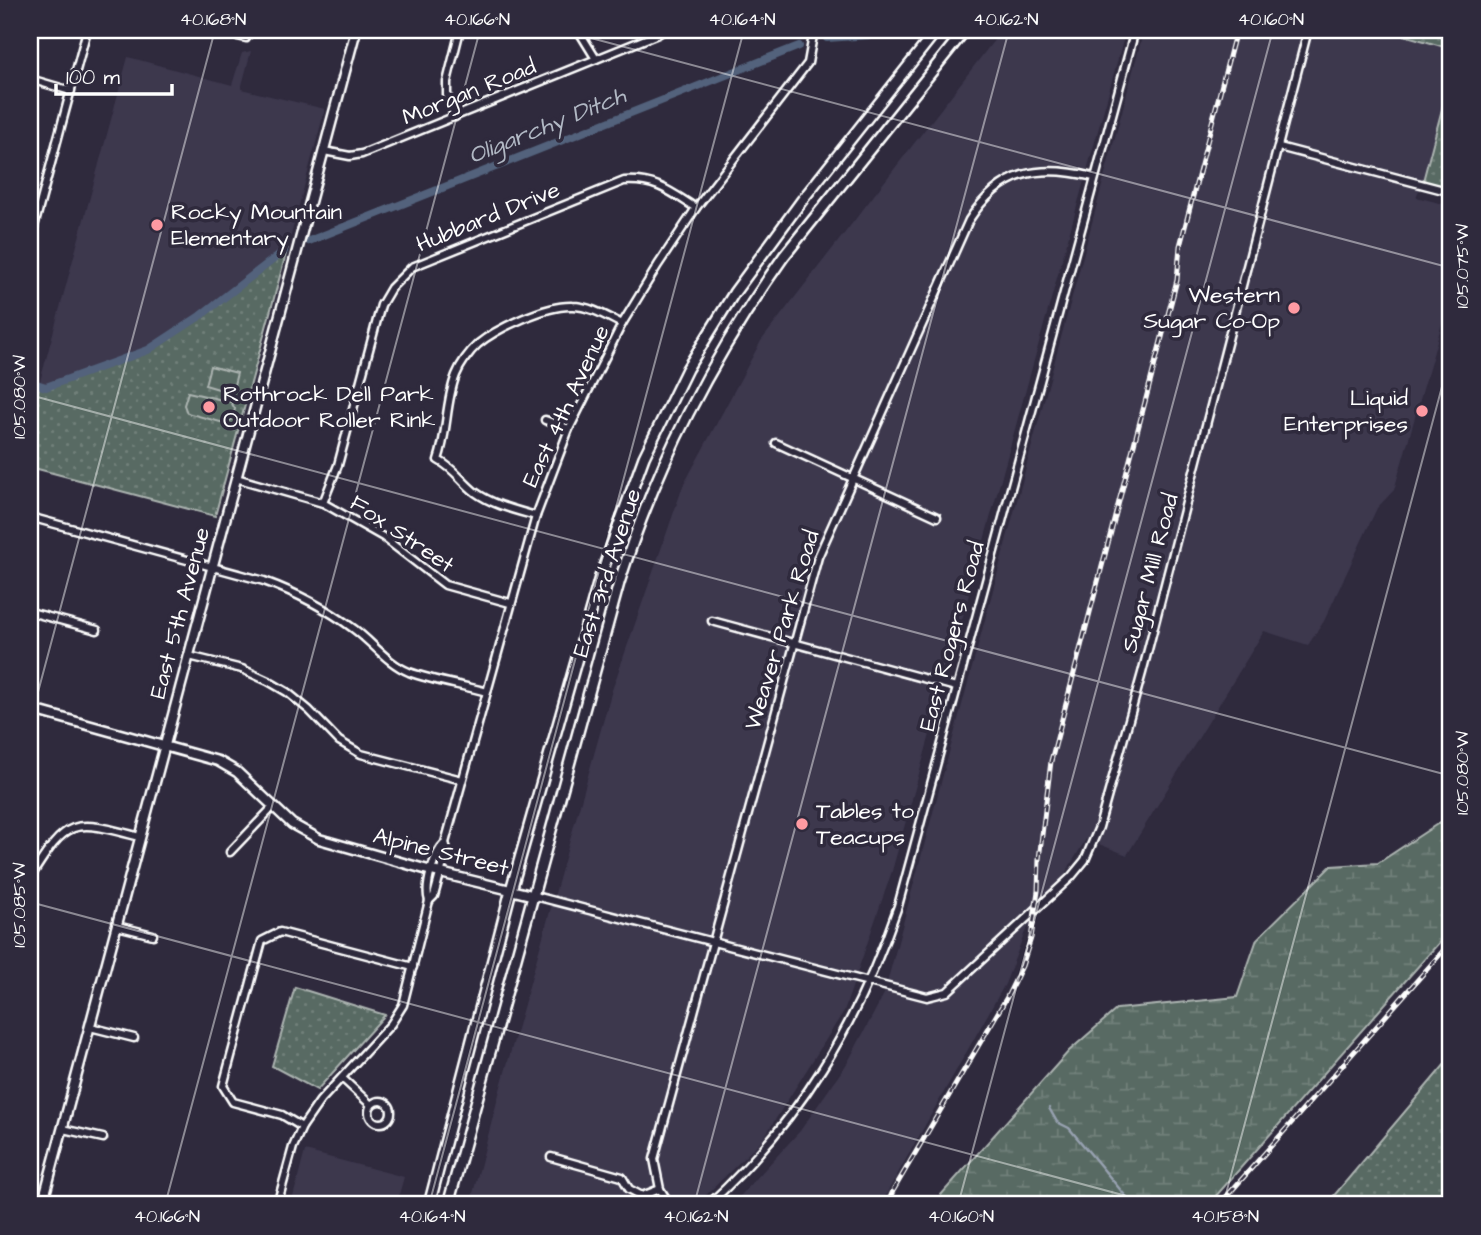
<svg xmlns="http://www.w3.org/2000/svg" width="1481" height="1235" font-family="'Architects Daughter',sans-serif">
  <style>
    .built { fill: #3d384e }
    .grass { fill: url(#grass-dots); stroke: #acb4b1; stroke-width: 2 }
    .wetland { fill: url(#wetland-marsh); stroke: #acb4b1; stroke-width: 2 }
    .pitch { fill: #586a63; stroke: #acb4b1; stroke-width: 2 }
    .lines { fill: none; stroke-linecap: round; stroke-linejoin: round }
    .stream { stroke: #97a1b0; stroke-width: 2.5 }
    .canal { stroke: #52627c; stroke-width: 8 }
    .minor-casing { stroke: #fff; stroke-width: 11 }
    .tertiary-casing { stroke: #fff; stroke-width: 13 }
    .secondary-casing { stroke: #fff; stroke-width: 14 }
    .minor { stroke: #2f2a3d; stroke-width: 6 }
    .tertiary { stroke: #2f2a3d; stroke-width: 8 }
    .secondary { stroke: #2f2a3d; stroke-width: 9 }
    .rail-casing { stroke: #fff; stroke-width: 5 }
    .rail { stroke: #2f2a3d; stroke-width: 2.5; stroke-dasharray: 8; stroke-linecap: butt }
    .ticks { fill: none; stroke: #fff; stroke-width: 2; stroke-opacity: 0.45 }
    .poi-dot { fill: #ff9aa2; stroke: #2f2a3d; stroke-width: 2.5 }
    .labels { text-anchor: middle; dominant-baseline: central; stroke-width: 7; stroke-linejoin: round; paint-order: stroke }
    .street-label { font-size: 23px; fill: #fff; stroke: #2f2a3d }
    .poi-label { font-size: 23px; fill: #fff; stroke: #2f2a3d; text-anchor: start }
    .water-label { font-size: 24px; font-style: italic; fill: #b1b8c4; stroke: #2f2a3d }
    .neatline { fill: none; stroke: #fff; stroke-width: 2.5 }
    .ticks-label { font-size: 18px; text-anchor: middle; fill: #fff }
  </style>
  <defs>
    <pattern id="grass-dots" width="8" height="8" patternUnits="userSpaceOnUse" patternTransform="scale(1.75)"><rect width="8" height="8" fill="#586a63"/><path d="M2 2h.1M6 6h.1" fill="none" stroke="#71807a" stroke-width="1.8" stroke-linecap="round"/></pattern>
    <pattern id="wetland-marsh" width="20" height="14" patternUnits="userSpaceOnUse" patternTransform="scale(1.75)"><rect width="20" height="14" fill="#586a63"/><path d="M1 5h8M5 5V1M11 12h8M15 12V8" fill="none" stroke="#71807a"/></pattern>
  </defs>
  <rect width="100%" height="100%" fill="#2f2a3d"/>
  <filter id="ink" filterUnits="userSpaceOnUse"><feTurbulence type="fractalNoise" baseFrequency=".0143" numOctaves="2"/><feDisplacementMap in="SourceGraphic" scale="14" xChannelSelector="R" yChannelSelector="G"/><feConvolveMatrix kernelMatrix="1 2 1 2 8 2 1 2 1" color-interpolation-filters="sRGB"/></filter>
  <g filter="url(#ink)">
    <g class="built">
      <polygon points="1002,30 1126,30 892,871 844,1011 763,1139 696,1205 470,1205 500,1090 612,690 683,486 761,341"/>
      <polygon points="1144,30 1387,30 1451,49 1451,75 1423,181 1416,197 1451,206 1451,292 1394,490 1377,508 1324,621 1308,645 1264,631 1127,855 1086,839 1057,887 1025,932 1005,984 880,1205 732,1205 800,1131 848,1062 884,994"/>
      <polygon points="251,51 241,89 325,109 287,250 200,316 148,350 46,387 39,385 128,57 232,85 242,53"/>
      <polygon points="305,1151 404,1177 396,1205 291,1205"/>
    </g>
    <g class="grass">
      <polygon points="1387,30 1451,30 1451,49"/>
      <polygon points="1451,75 1451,188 1423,181"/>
      <polygon points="287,250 215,516 30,467 30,426 39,385 46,387 148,350 200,316"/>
      <polygon points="295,987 385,1015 317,1090 272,1066"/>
      <polygon points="1451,1057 1451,1205 1326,1205"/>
    </g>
    <polygon class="wetland" points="1451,815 1451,929 1208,1205 932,1205 1069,1051 1117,1009 1237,997 1257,939 1331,866 1378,863"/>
    <g class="pitch">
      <polygon points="210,366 237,373 232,393 205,385"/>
      <polygon points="188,392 231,402 235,409 232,420 224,423 187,413 184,405"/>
    </g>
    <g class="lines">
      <polyline class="stream" points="1049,1108 1057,1122 1069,1128 1133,1205"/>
      <g class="canal">
        <polyline points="827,38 900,33 909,31"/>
        <polyline points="309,241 799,46"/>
        <polyline points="30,382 46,387 148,350 200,316 284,251"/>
      </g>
      <defs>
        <g id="minor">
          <polyline points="211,30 246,38 249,30"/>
          <polyline points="576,30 580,33 596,59"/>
          <polyline points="30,79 71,91"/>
          <polyline points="455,117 447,95 447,82 460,30"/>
          <polyline points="1279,147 1451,192"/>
          <polyline points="324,151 350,156 362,154 658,34 664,30"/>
          <polyline points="30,234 32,234 87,30"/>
          <polyline points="545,420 569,429"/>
          <polyline points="776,443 937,517"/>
          <polyline points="236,478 323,503 383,537 445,585 510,603"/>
          <path d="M323,503L338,465L381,305L391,288L412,267L624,181C656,179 671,192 696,208"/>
          <path d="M536,516C515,510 493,505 475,492C460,480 455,469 438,460C448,432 445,403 456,375C460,365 469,352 478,344C497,328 547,305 572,306C590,306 606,316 622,324"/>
          <path d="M30,517L264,581C297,593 326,608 354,629C372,642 387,663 409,672C433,681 462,685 487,692"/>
          <polyline points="30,612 97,630"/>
          <polyline points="712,621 956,687"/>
          <polyline points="189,656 242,669 268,681 287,692 309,710 339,741 361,754 462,780"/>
          <polyline points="230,852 272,808"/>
          <path d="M30,878C68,817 72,819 140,837"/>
          <polyline points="535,896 927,997 947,992 1071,877 1085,860 1099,827 1142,673 1308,30"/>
          <polyline points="429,901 434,896 447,849 445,843 536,516 569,429 622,324 658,265 696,208 808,63 814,30"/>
          <polyline points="117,926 153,935"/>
          <polyline points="90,1027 134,1038"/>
          <polyline points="342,1078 371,1105"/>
          <circle cx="380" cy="1112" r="11"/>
          <polyline points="302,1127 282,1115 233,1102 223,1086 262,941 280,932 413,967"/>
          <polyline points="63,1129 103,1138"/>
          <polyline points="551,1157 622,1177 629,1189 642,1196 660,1189"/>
          <path d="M277,1205L293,1147L302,1127L320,1101L391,1024L403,1005L429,901C424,887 434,853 445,843"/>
          <path d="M670,1205L660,1189L654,1159L818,557L969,220C1001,170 1039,164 1094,177"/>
          <path d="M708,1205C801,1120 857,1025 898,906L1135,30"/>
        </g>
        <g id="tertiary">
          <polyline points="30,709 218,761 237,772 292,824 319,839 428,870 535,896"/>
          <polyline points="42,1205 356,30"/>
        </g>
        <g id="secondary">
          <polyline points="429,1205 511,890 600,577 644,457 687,369 734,293 803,199 937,30"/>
          <path d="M448,1205L619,583C657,463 711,359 784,256L965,30"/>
        </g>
      </defs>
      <use href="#minor" class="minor-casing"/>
      <use href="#tertiary" class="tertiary-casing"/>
      <use href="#secondary" class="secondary-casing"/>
      <use href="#minor" class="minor"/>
      <use href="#tertiary" class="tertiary"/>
      <use href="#secondary" class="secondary"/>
      <defs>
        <g id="rail">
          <polyline points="887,1205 893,1191 1007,997 1022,966 1031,938 1038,891 1039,859 1051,761 1177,280 1180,246 1236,30"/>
          <polyline points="1219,1205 1451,942"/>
        </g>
      </defs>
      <use href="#rail" class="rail-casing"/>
      <use href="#rail" class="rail"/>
    </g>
  </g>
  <path class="ticks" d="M561,30L1451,268M30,395L1451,776M30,722L215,30M30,902L1160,1205M165,1205L480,30M429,1205L744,30M694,1205L1009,30M958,1205L1273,30M1223,1205L1451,353"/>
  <g class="poi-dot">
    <circle cx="157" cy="225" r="7"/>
    <circle cx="1294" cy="308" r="7"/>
    <circle cx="209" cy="407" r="7"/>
    <circle cx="1422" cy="411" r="7"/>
    <circle cx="802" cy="824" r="7"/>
  </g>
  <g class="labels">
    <g class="street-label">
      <text transform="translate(469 92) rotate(-22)">Morgan Road</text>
      <text transform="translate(488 217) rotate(-22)">Hubbard Drive</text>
      <text transform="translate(566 406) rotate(-65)">East 4th Avenue</text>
      <text transform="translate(402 534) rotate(34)">Fox Street</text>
      <text transform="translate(607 573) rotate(-72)">East 3rd Avenue</text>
      <text transform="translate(1150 573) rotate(-75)">Sugar Mill Road</text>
      <text transform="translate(180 613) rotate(-75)">East 5th Avenue</text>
      <text transform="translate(782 630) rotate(-73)">Weaver Park Road</text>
      <text transform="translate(952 636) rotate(-75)">East Rogers Road</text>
      <text transform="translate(441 852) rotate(14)">Alpine Street</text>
    </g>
    <g class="poi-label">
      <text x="171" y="212">Rocky Mountain<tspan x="171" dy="26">Elementary</tspan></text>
      <text x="1280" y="295" text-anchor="end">Western<tspan x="1280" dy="26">Sugar Co-Op</tspan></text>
      <text x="223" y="394">Rothrock Dell Park<tspan x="223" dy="26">Outdoor Roller Rink</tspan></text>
      <text x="1408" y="398" text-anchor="end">Liquid<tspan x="1408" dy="26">Enterprises</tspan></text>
      <text x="816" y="811">Tables to<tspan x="816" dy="26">Teacups</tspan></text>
    </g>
    <g class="water-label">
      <text transform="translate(547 126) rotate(-22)">Oligarchy Ditch</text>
    </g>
  </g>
  <rect width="1481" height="1235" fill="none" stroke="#2f2a3d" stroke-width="77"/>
  <path d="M56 84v10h116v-10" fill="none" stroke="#ffffff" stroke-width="3.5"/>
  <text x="66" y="84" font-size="21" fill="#ffffff" stroke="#2f2a3d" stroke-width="5" paint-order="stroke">100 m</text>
  <rect x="38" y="38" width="1404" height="1158" class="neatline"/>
  <g class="ticks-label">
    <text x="213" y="25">40.168°N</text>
    <text x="477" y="25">40.166°N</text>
    <text x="742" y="25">40.164°N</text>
    <text x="1006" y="25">40.162°N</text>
    <text x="1271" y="25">40.160°N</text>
    <text transform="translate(1462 266) rotate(-90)" y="6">105.075°W</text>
    <text transform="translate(19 397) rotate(-90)" y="6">105.080°W</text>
    <text transform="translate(1462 773) rotate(-90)" y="6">105.080°W</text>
    <text transform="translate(19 905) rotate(-90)" y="6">105.085°W</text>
    <text x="167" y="1222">40.166°N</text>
    <text x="432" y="1222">40.164°N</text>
    <text x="696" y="1222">40.162°N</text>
    <text x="961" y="1222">40.160°N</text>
    <text x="1225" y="1222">40.158°N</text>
  </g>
</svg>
